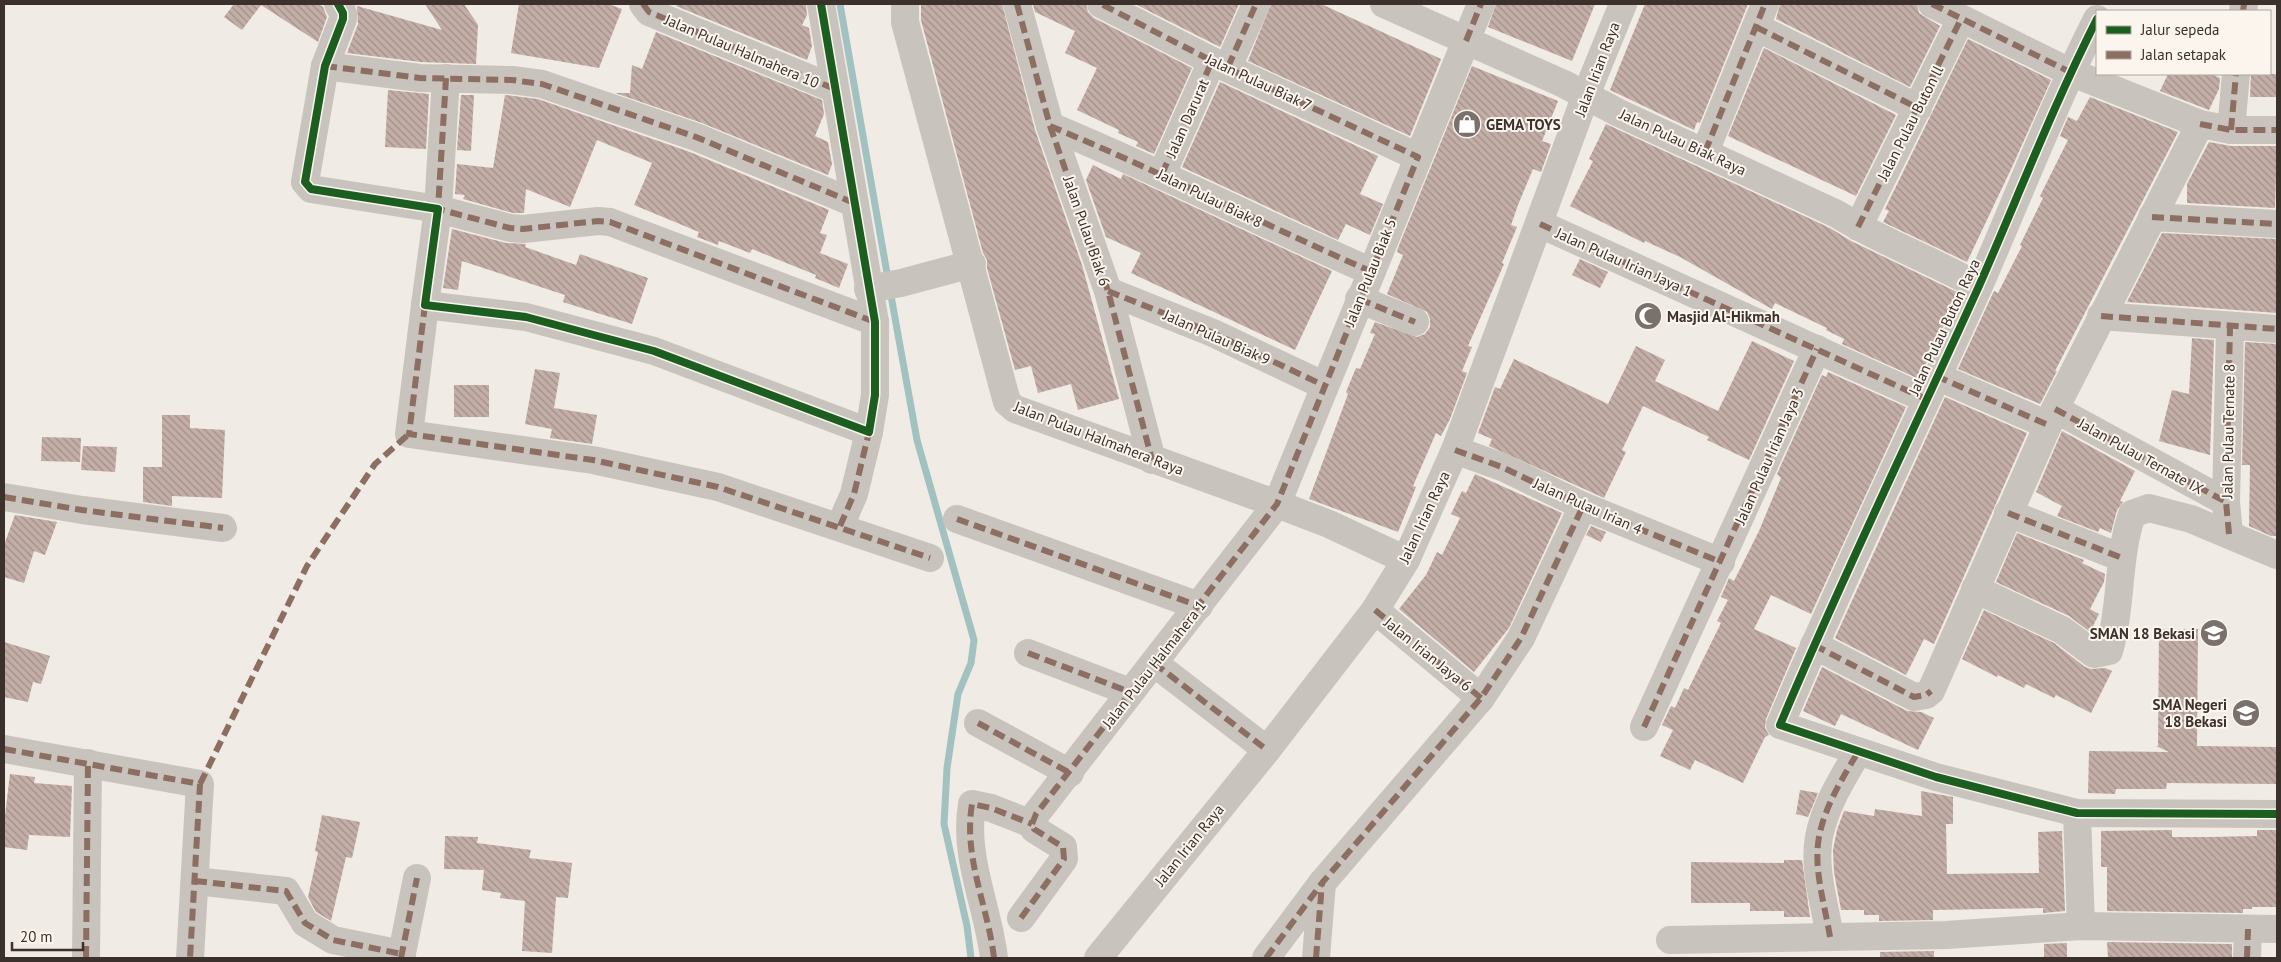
<svg xmlns="http://www.w3.org/2000/svg" width="2281" height="962" font-family="'PT Sans',sans-serif">
  <style>
    .lines { fill: none; stroke-linecap: round; stroke-linejoin: round }
    .stream { stroke: #a1c2c1; stroke-width: 7 }
    .building { fill: url(#building-back-hatch) }
    .minor { stroke: #c9c3be; stroke-width: 28 }
    .quiet { stroke: #8d6e63; stroke-width: 6; stroke-dasharray: 12 6; stroke-linecap: butt }
    .cycleway-casing { stroke: #fbf5ee; stroke-width: 11 }
    .cycleway { stroke: #1b5e20; stroke-width: 8 }
    .labels { text-anchor: middle; dominant-baseline: central; stroke-width: 4; stroke-linejoin: round; paint-order: stroke }
    .street-label { font-size: 15px; fill: #3b302b; stroke: #fbf5ee }
    .poi-label { font-size: 15px; font-weight: bold; fill: #3b302b; stroke: #fbf5ee; text-anchor: start }
  </style>
  <defs>
    <pattern id="building-back-hatch" width="6" height="6" patternUnits="userSpaceOnUse" patternTransform="scale(1.25)"><rect width="6" height="6" fill="#c3afa7"/><path d="M-1 5l2 2M0 0l6 6M5-1l2 2" fill="none" stroke="#a08f88"/></pattern>
  </defs>
  <rect width="100%" height="100%" fill="#f0ebe5"/>
  <g class="lines">
    <g class="stream">
      <polyline points="840,4 888,279"/>
      <polyline points="890,290 917,440 974,640 971,663 958,694 947,768 944,824 967,926 971,958"/>
    </g>
  </g>
  <g class="building">
    <polygon points="234,4 318,4 323,7 327,17 318,42 261,5 242,30 224,17"/>
    <polygon points="425,4 464,4 478,25 476,64 421,62 347,53 358,24 357,6 442,30"/>
    <polygon points="519,4 608,4 622,9 599,68 511,53"/>
    <polygon points="678,4 806,4 807,15 802,25 809,28 812,46 807,60 676,6"/>
    <polygon points="921,4 1002,4 1035,130 1082,265 1119,399 1078,410 1071,384 1038,393 1031,366 1015,370 987,268 987,260 983,253 921,20"/>
    <polygon points="1033,4 1086,4 1088,12 1094,18 1192,68 1154,154 1136,146 1138,142 1118,133 1119,130 1077,110 1097,68 1065,53 1075,31 1035,12"/>
    <polygon points="1135,4 1239,4 1220,47"/>
    <polygon points="1271,4 1321,4 1441,59 1410,136 1248,61"/>
    <polygon points="1496,4 1595,4 1572,61 1488,27"/>
    <polygon points="1645,4 1748,4 1700,123 1697,122 1694,130 1610,90"/>
    <polygon points="1780,4 1917,4 1919,13 1940,26 1910,87 1776,19"/>
    <polygon points="656,32 822,100 824,114 815,136 828,142 832,164 828,175 702,123 615,93 630,93 632,65 642,69"/>
    <polygon points="1968,39 2051,80 2012,167 1967,262 1883,222 1889,211 1885,209"/>
    <polygon points="1764,48 1896,115 1856,196 1728,136"/>
    <polygon points="1472,66 1558,101 1542,141 1551,144 1541,172 1533,169 1518,205 1511,225 1517,227 1502,263 1504,264 1468,346 1472,347 1462,371 1467,373 1450,419 1441,436 1436,433 1413,486 1416,487 1398,532 1309,499 1348,394 1346,392 1356,368 1360,369 1375,334 1370,333 1375,322 1417,337 1425,334 1430,327 1430,319 1427,312 1387,294 1403,255 1397,252 1398,248"/>
    <polygon points="2168,74 2211,74 2220,78 2219,89 2209,110 2160,91"/>
    <polygon points="2251,74 2277,74 2277,97 2250,97"/>
    <polygon points="1220,82 1378,156 1360,194 1383,204 1370,235 1346,224 1338,240 1182,167"/>
    <polygon points="388,90 429,94 426,149 385,147"/>
    <polygon points="461,95 474,95 471,151 457,150"/>
    <polygon points="505,95 538,99 690,152 829,210 820,233 827,235 820,253 848,264 839,288 815,278 816,275 752,249 750,253 719,241 718,245 697,237 699,232 634,205 652,163 597,140 570,207 526,189 524,213 513,213 463,199 465,195 455,194 457,164 493,168"/>
    <polygon points="2090,97 2178,132 2055,371 2057,371 2040,404 1958,369 1994,291 1998,293 2022,246 2020,245 2043,198 2040,196 2068,140 2060,136 2068,117 2077,121"/>
    <polygon points="1606,124 1830,228 1851,241 1959,293 1919,379 1842,344 1844,339 1826,330 1827,328 1775,303 1772,309 1680,257 1645,241 1644,243 1570,206 1593,161 1589,159"/>
    <polygon points="2209,142 2231,146 2277,146 2275,208 2187,203 2187,184"/>
    <polygon points="1093,165 1121,179 1123,174 1332,271 1295,350 1131,273 1141,253 1106,237 1086,180"/>
    <polygon points="452,229 506,243 526,244 525,247 576,265 580,254 648,278 632,324 563,302 565,295 462,261 458,290 443,288"/>
    <polygon points="2162,233 2277,239 2277,313 2127,302"/>
    <polygon points="1580,259 1608,272 1600,288 1572,275"/>
    <polygon points="2192,338 2214,340 2210,455 2159,441 2172,390 2189,394"/>
    <polygon points="1752,341 1794,361 1749,460 1707,440 1709,437 1643,406 1622,450 1626,452 1604,498 1489,446 1492,439 1478,433 1495,387 1500,389 1514,359 1608,404 1636,346 1665,360 1655,381 1718,411"/>
    <polygon points="2245,342 2277,344 2277,536 2271,536 2249,526 2250,465 2242,465"/>
    <polygon points="535,369 560,373 554,408 597,415 592,444 550,438 552,429 525,424"/>
    <polygon points="1828,372 1906,407 1811,614 1771,595 1754,629 1796,648 1766,719 1765,728 1769,735 1765,737 1743,783 1695,760 1690,770 1660,756 1673,730 1662,725 1671,706 1675,708 1684,688 1688,690 1721,623 1717,621 1728,600 1721,597 1729,578 1734,581 1759,531 1781,478 1777,474 1822,375 1826,377"/>
    <rect x="454" y="385" width="35" height="32"/>
    <polygon points="1945,397 2027,433 1934,644 1924,639 1906,675 1835,638"/>
    <polygon points="162,415 190,415 190,428 225,430 222,498 172,496 172,506 143,502 143,467 162,467"/>
    <polygon points="2062,431 2135,471 2120,501 2123,502 2117,510 2111,533 2100,528 2098,532 2057,516 2062,506 2036,492"/>
    <polygon points="42,437 81,438 80,462 41,461"/>
    <polygon points="83,446 117,447 115,472 81,470"/>
    <polygon points="1475,474 1562,513 1509,628 1474,672 1399,609 1426,575 1437,552 1442,555 1460,518 1451,514 1462,491 1466,493"/>
    <polygon points="15,515 57,522 45,555 34,551 24,583 4,577 4,545"/>
    <polygon points="1591,526 1606,532 1601,542 1586,535"/>
    <polygon points="2017,533 2084,560 2082,563 2105,574 2104,582 2090,609 2099,614 2090,632 2069,616 1996,582"/>
    <polygon points="1984,610 2054,643 2085,667 2091,669 2105,668 2112,671 2091,713 2056,695 2054,698 2026,684 2024,688 1998,675 1997,677 1962,659"/>
    <polygon points="2159,629 2198,629 2197,746 2277,747 2277,784 2167,783 2166,789 2116,789 2115,794 2088,793 2089,751 2169,752 2156,746 2158,746"/>
    <polygon points="4,642 50,656 41,684 33,682 28,702 4,697"/>
    <polygon points="1822,667 1907,711 1921,712 1934,718 1918,750 1841,714 1835,726 1803,711"/>
    <polygon points="10,774 35,777 34,783 72,786 70,837 29,835 27,850 4,847 4,824"/>
    <polygon points="1800,790 1818,793 1808,817 1796,814"/>
    <polygon points="1921,791 1953,797 1953,824 1946,824 1947,874 2039,873 2038,832 2062,831 2065,911 2043,913 2043,908 1933,910 1933,920 1879,921 1879,915 1864,915 1864,910 1841,910 1834,872 1833,850 1837,830 1844,811 1874,816 1875,809 1922,816"/>
    <polygon points="322,815 360,822 352,858 346,857 331,921 316,912 308,897 318,852 315,851"/>
    <polygon points="2172,830 2172,837 2210,837 2257,836 2257,830 2277,830 2277,907 2252,907 2252,909 2243,909 2243,913 2107,911 2107,867 2101,867 2101,831"/>
    <polygon points="445,836 478,837 477,843 531,850 529,858 572,863 568,898 556,897 552,953 522,951 525,901 500,898 501,893 482,890 484,870 444,869"/>
    <polygon points="1784,860 1802,860 1810,917 1784,917 1784,911 1750,911 1750,903 1691,903 1691,862 1784,863"/>
    <polygon points="2107,942 2232,944 2232,958 2108,958"/>
    <polygon points="2067,943 2067,958 2044,958 2044,944"/>
    <polygon points="1934,951 1934,958 1880,958 1880,952"/>
  </g>
  <g class="lines">
    <g class="minor">
      <polyline points="338,4 343,13 343,19 325,66 305,182 311,189 438,209 425,305 526,317 654,351 869,432 875,395 875,322 821,4"/>
      <polyline points="643,4 649,12 835,89"/>
      <polyline points="905,4 905,22 1007,402 1015,409 1277,504 1329,524 1406,560"/>
      <polyline points="1017,4 1050,126 1108,291 1152,460"/>
      <polyline points="1101,4 1212,61 1418,157"/>
      <path d="M1384,4L1564,84L1619,113L1837,214C1882,242 1932,260 1978,286"/>
      <polyline points="1932,4 2070,72 2200,124 2231,130 2277,130"/>
      <polyline points="2243,11 2244,4"/>
      <path d="M2097,19C2053,106 2018,197 1979,286C1913,432 1842,577 1780,725L1936,777L2077,813L2277,814"/>
      <polyline points="1756,27 1918,108"/>
      <polyline points="325,66 420,78 512,80 542,84 696,137 854,203"/>
      <polyline points="1228,67 1256,4"/>
      <polyline points="446,78 438,209 510,228 523,229 598,221 610,222 875,322"/>
      <path d="M1050,126C1159,171 1263,224 1370,271"/>
      <polyline points="2231,130 2236,74"/>
      <polyline points="1705,152 1765,4"/>
      <polyline points="1162,174 1212,61"/>
      <polyline points="2152,217 2277,224"/>
      <polyline points="1540,224 1926,399"/>
      <polyline points="1858,227 1961,19"/>
      <polyline points="868,289 901,283 972,264"/>
      <polyline points="1108,291 1213,333 1325,386"/>
      <polyline points="1359,299 1415,322"/>
      <polyline points="425,305 409,434 593,460 718,487 930,558"/>
      <polyline points="2101,316 2277,329"/>
      <polyline points="1936,376 2048,425"/>
      <polyline points="2055,409 2226,502"/>
      <polyline points="1455,450 1502,467 1583,506 1721,562"/>
      <polyline points="4,497 82,510 223,528"/>
      <polyline points="2008,513 2122,558"/>
      <polyline points="957,519 1199,606"/>
      <polyline points="840,526 854,494 869,432"/>
      <polyline points="2229,534 2226,502 2230,327"/>
      <path d="M1975,589L2062,630L2094,654L2109,651C2122,606 2117,559 2132,514L2149,508L2191,519L2277,555"/>
      <polyline points="1375,610 1481,698"/>
      <polyline points="1814,645 1914,697 1926,695 1931,691 2055,409 2200,124"/>
      <polyline points="1028,653 1130,692"/>
      <polyline points="1154,663 1267,750"/>
      <polyline points="978,723 1070,773"/>
      <polyline points="1644,727 1817,349"/>
      <polyline points="4,749 200,784 190,958"/>
      <polyline points="2077,813 2081,926"/>
      <polyline points="1032,824 1036,814 1277,504 1481,4"/>
      <polyline points="195,881 286,891 305,923 333,940 402,954"/>
      <polyline points="1021,918 1064,859 1063,847 1034,829 1032,824"/>
      <path d="M1830,937C1825,905 1813,869 1819,837C1825,806 1842,779 1858,752"/>
      <polyline points="1670,940 1946,935 2081,926 2277,929"/>
      <polyline points="86,958 88,763"/>
      <polyline points="401,958 417,878"/>
      <path d="M994,958C988,906 963,858 972,804L991,808L1032,824"/>
      <polyline points="1098,958 1267,750 1375,610 1406,560 1455,450 1586,95 1623,4"/>
      <polyline points="1266,958 1322,883 1481,698 1521,638 1583,506"/>
      <polyline points="1316,958 1322,883"/>
      <polyline points="2247,958 2248,929"/>
    </g>
    <g class="quiet">
      <polyline points="643,4 649,12 835,89"/>
      <polyline points="1017,4 1050,126 1108,291 1152,460"/>
      <polyline points="1932,4 2070,72"/>
      <polyline points="2243,11 2244,4"/>
      <polyline points="1756,27 1918,108"/>
      <polyline points="1466,41 1481,4"/>
      <polyline points="325,66 420,78 512,80 542,84 696,137 854,203"/>
      <polyline points="1228,67 1256,4"/>
      <polyline points="446,78 438,209 510,228 523,229 598,221 610,222 875,322"/>
      <polyline points="2200,124 2231,130 2277,130"/>
      <path d="M1050,126C1159,171 1263,224 1370,271"/>
      <polyline points="2231,130 2236,74"/>
      <polyline points="1705,152 1765,4"/>
      <polyline points="1162,174 1212,61"/>
      <polyline points="2152,217 2277,224"/>
      <polyline points="1540,224 1926,399 1923,404"/>
      <polyline points="1858,227 1961,19"/>
      <polyline points="1108,291 1213,333 1325,386"/>
      <polyline points="1359,299 1415,322"/>
      <polyline points="425,305 409,434 593,460 718,487 930,558"/>
      <polyline points="2101,316 2277,329"/>
      <polyline points="1936,376 2048,425"/>
      <polyline points="2055,409 2226,502"/>
      <polyline points="1455,450 1502,467 1583,506 1721,562"/>
      <polyline points="4,497 82,510 223,528"/>
      <polyline points="2008,513 2122,558"/>
      <polyline points="957,519 1199,606"/>
      <polyline points="840,526 854,494 869,432"/>
      <polyline points="2229,534 2226,502 2230,327"/>
      <polyline points="1375,610 1481,698"/>
      <polyline points="1814,645 1914,697 1926,695 1931,691"/>
      <polyline points="1028,653 1130,692"/>
      <polyline points="1154,663 1267,750"/>
      <polyline points="978,723 1070,773"/>
      <polyline points="1644,727 1817,349"/>
      <polyline points="4,749 200,784 190,958"/>
      <polyline points="200,784 307,566 375,464 409,434"/>
      <polyline points="1032,824 1036,814 1277,504 1418,157 1212,61 1101,4"/>
      <polyline points="195,881 286,891 305,923 333,940 402,954"/>
      <polyline points="1021,918 1064,859 1063,847 1034,829 1032,824"/>
      <path d="M1830,937C1825,905 1813,869 1819,837C1825,806 1842,779 1858,752"/>
      <polyline points="86,958 88,763"/>
      <polyline points="401,958 417,878"/>
      <path d="M994,958C988,906 963,858 972,804L991,808L1032,824"/>
      <polyline points="1266,958 1322,883 1481,698 1521,638 1583,506"/>
      <polyline points="1316,958 1322,883"/>
      <polyline points="2247,958 2248,929"/>
    </g>
    <defs>
      <g id="cycleway">
        <polyline points="338,4 343,13 343,19 325,66 305,182 311,189 438,209 425,305 526,317 654,351 869,432 875,395 875,322 821,4"/>
        <path d="M2097,19C2053,106 2018,197 1979,286C1913,432 1842,577 1780,725L1936,777L2077,813L2277,814"/>
      </g>
    </defs>
    <use href="#cycleway" class="cycleway-casing"/>
    <use href="#cycleway" class="cycleway"/>
  </g>
  <defs>
    <symbol id="shop-disc" viewBox="-11 -11 22 22"><circle r="9.5" fill="#7a716c" stroke="#fbf5ee"/><path d="M-5-2.5h2.3a2.7 3.5 0 0 1 5.4 0H5L5.5 6h-11ZM-1.5-2.5h3a1.5 2.3 0 0 0-3 0Z" fill="#fff"/></symbol>
    <symbol id="mosque-disc" viewBox="-11 -11 22 22"><circle r="9.5" fill="#7a716c" stroke="#fbf5ee"/><path d="M3.5-4.9A6 6 0 1 0 3.5 4.9A5 5 0 1 1 3.5-4.9Z" fill="#fff"/></symbol>
    <symbol id="school-disc" viewBox="-11 -11 22 22"><circle r="9.5" fill="#7a716c" stroke="#fbf5ee"/><path d="M0-5L7-2L0 1L-7-2ZM-4 1L0 2.5L4 1V4Q0 6-4 4Z" fill="#fff"/></symbol>
  </defs>
  <g fill-rule="evenodd">
    <use href="#shop-disc" x="1451" y="108" width="32" height="32"/>
    <use href="#mosque-disc" x="1632" y="300" width="32" height="32"/>
    <use href="#school-disc" x="2198" y="617" width="32" height="32"/>
    <use href="#school-disc" x="2230" y="697" width="32" height="32"/>
  </g>
  <g class="labels">
    <g class="street-label">
      <text transform="translate(742 51) rotate(23)">Jalan Pulau Halmahera 10</text>
      <text transform="translate(1597 69) rotate(-69)">Jalan Irian Raya</text>
      <text transform="translate(1259 82) rotate(25)">Jalan Pulau Biak 7</text>
      <text transform="translate(1187 118) rotate(-66)">Jalan Darurat</text>
      <text transform="translate(1910 123) rotate(-63)">Jalan Pulau Buton ll</text>
      <text transform="translate(1683 142) rotate(25)">Jalan Pulau Biak Raya</text>
      <text transform="translate(1210 198) rotate(26)">Jalan Pulau Biak 8</text>
      <text transform="translate(1087 231) rotate(71)">Jalan Pulau Biak 6</text>
      <text transform="translate(1624 262) rotate(24)">Jalan Pulau Irian Jaya 1</text>
      <text transform="translate(1370 272) rotate(-68)">Jalan Pulau Biak 5</text>
      <text transform="translate(1944 327) rotate(-65)">Jalan Pulau Buton Raya</text>
      <text transform="translate(1217 337) rotate(24)">Jalan Pulau Biak 9</text>
      <text transform="translate(2228 431) rotate(-89)">Jalan Pulau Ternate 8</text>
      <text transform="translate(1099 438) rotate(21)">Jalan Pulau Halmahera Raya</text>
      <text transform="translate(1769 456) rotate(-66)">Jalan Pulau Irian Jaya 3</text>
      <text transform="translate(2141 456) rotate(29)">Jalan Pulau Ternate IX</text>
      <text transform="translate(1588 506) rotate(24)">Jalan Pulau Irian 4</text>
      <text transform="translate(1424 517) rotate(-65)">Jalan Irian Raya</text>
      <text transform="translate(1428 654) rotate(39)">Jalan Irian Jaya 6</text>
      <text transform="translate(1154 664) rotate(-52)">Jalan Pulau Halmahera 1</text>
      <text transform="translate(1189 845) rotate(-51)">Jalan Irian Raya</text>
    </g>
    <g class="poi-label">
      <text x="1486" y="124">GEMA TOYS</text>
      <text x="1667" y="316">Masjid Al-Hikmah</text>
      <text x="2195" y="633" text-anchor="end">SMAN 18 Bekasi</text>
      <text x="2227" y="704" text-anchor="end">SMA Negeri<tspan x="2227" dy="17">18 Bekasi</tspan></text>
    </g>
  </g>
  <rect width="2281" height="962" fill="none" stroke="#3b302b" stroke-width="10"/>
  <rect x="2096" y="10" width="175" height="65" fill="#fbf5ee" stroke="#aea6a0"/>
  <rect x="2106" y="26" width="25" height="8" fill="#1b5e20" stroke="#aea6a0"/>
  <text x="2141" y="35" font-size="15" fill="#3b302b">Jalur sepeda</text>
  <rect x="2106" y="51" width="25" height="8" fill="#8d6e63" stroke="#aea6a0"/>
  <text x="2141" y="60" font-size="15" fill="#3b302b">Jalan setapak</text>
  <path d="M12 942v8h71v-8" fill="none" stroke="#3b302b" stroke-width="2.5"/>
  <text x="20" y="942" font-size="15" fill="#3b302b" stroke="#fbf5ee" stroke-width="4" paint-order="stroke">20 m</text>
</svg>
